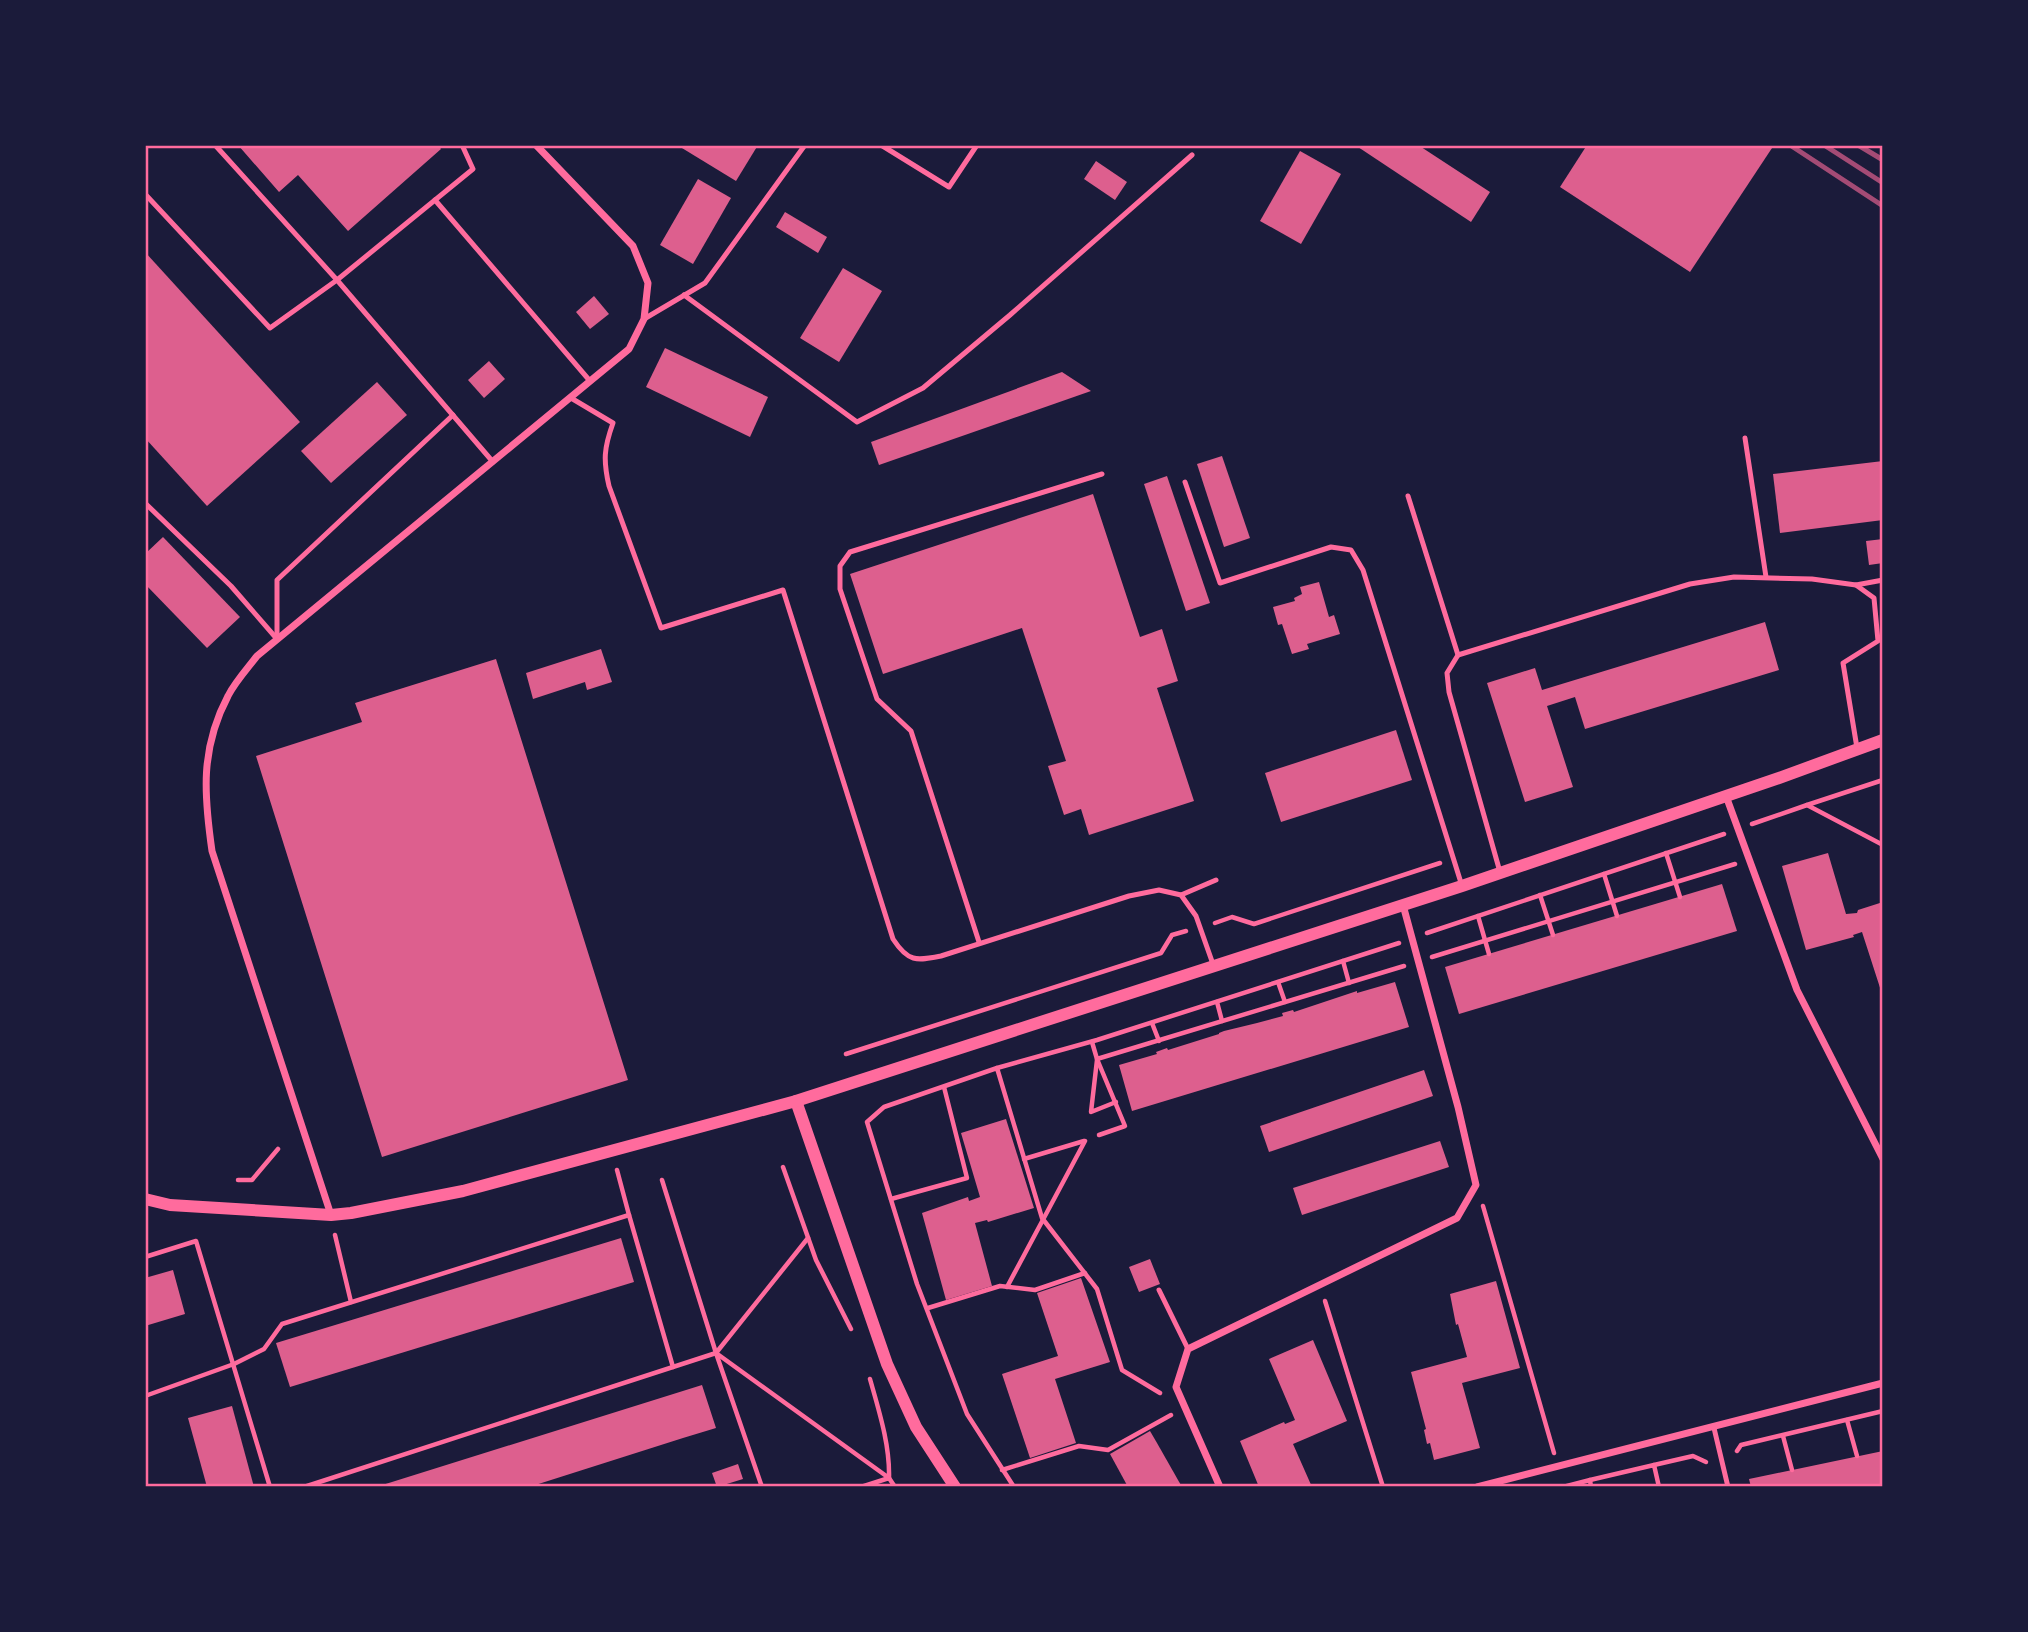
<svg xmlns="http://www.w3.org/2000/svg" width="2028" height="1632" font-family="'Source Sans 3',sans-serif">
  <style>
    .building { fill: #dd5f8e }
    .lines { fill: none; stroke-linecap: round; stroke-linejoin: round }
    .path { stroke: #ff6b9d; stroke-width: 4.5 }
    .service { stroke: #ff6b9d; stroke-width: 5 }
    .minor { stroke: #ff6b9d; stroke-width: 7 }
    .tertiary { stroke: #ff6b9d; stroke-width: 12 }
    .rail { stroke: #a44b75; stroke-width: 5 }
    .neatline { fill: none; stroke: #ff6b9d; stroke-width: 2.5 }
  </style>
  <rect width="100%" height="100%" fill="#1b1b3a"/>
  <g class="building">
    <polygon points="238,145 438,145 441,149 348,231 298,175 279,192"/>
    <polygon points="677,145 758,145 736,181"/>
    <polygon points="1355,145 1418,145 1490,192 1471,222"/>
    <polygon points="1587,145 1774,145 1690,272 1560,187"/>
    <polygon points="1300,151 1341,174 1301,244 1260,221"/>
    <polygon points="1096,161 1127,182 1115,200 1084,179"/>
    <polygon points="698,179 731,198 693,264 660,245"/>
    <polygon points="785,212 827,237 818,253 776,227"/>
    <polygon points="145,252 300,422 207,506 145,438"/>
    <polygon points="843,268 882,291 839,362 800,338"/>
    <polygon points="594,296 609,314 590,329 576,312"/>
    <polygon points="665,348 768,397 750,437 646,387"/>
    <polygon points="489,361 505,379 484,398 468,380"/>
    <polygon points="1062,372 1091,391 879,465 871,442"/>
    <polygon points="377,382 407,415 331,483 301,451"/>
    <polygon points="1222,456 1250,538 1224,547 1197,464"/>
    <polygon points="1883,461 1883,520 1780,533 1773,474"/>
    <polygon points="1167,476 1210,603 1186,611 1144,484"/>
    <polygon points="1093,494 1140,637 1162,629 1178,681 1157,688 1194,801 1089,835 1081,809 1064,815 1048,766 1066,761 1022,628 883,674 850,574"/>
    <polygon points="163,537 240,617 207,648 145,584 145,554"/>
    <polygon points="1883,539 1883,563 1869,565 1866,541"/>
    <polygon points="1319,582 1329,617 1334,615 1340,634 1307,644 1309,649 1292,654 1282,624 1278,625 1273,607 1295,601 1294,598 1302,594 1300,587"/>
    <polygon points="1765,622 1779,670 1585,729 1575,697 1547,706 1573,787 1525,802 1487,683 1535,668 1542,690"/>
    <polygon points="601,649 612,682 587,690 585,682 533,699 526,673"/>
    <polygon points="496,659 628,1080 382,1157 256,756 362,722 355,703"/>
    <polygon points="1396,730 1412,780 1281,822 1265,773"/>
    <polygon points="1828,853 1846,914 1857,913 1858,910 1883,902 1883,997 1862,932 1853,935 1854,937 1806,950 1782,866"/>
    <polygon points="1722,884 1737,931 1459,1014 1445,967"/>
    <polygon points="1395,982 1409,1027 1132,1111 1119,1065 1157,1054 1156,1052 1167,1048 1168,1050 1219,1034 1219,1033 1224,1031 1257,1023 1283,1016 1282,1013 1293,1010 1294,1012 1357,991 1357,993"/>
    <polygon points="1424,1070 1433,1096 1269,1152 1260,1126"/>
    <polygon points="1006,1119 1034,1208 988,1222 987,1220 975,1223 992,1286 946,1300 922,1213 968,1197 969,1201 980,1197 961,1133"/>
    <polygon points="1440,1141 1449,1167 1302,1215 1293,1188"/>
    <polygon points="621,1238 634,1282 290,1387 276,1343"/>
    <polygon points="1150,1259 1160,1284 1139,1292 1129,1267"/>
    <polygon points="173,1270 185,1314 145,1326 145,1278"/>
    <polygon points="1081,1278 1110,1362 1055,1379 1076,1443 1030,1458 1002,1374 1058,1356 1037,1293"/>
    <polygon points="1496,1281 1520,1368 1462,1383 1480,1448 1434,1460 1430,1443 1427,1444 1424,1430 1426,1429 1411,1372 1467,1357 1458,1324 1456,1325 1450,1294"/>
    <polygon points="1313,1340 1347,1421 1293,1444 1312,1487 1259,1487 1240,1441 1284,1422 1285,1424 1295,1420 1269,1359"/>
    <polygon points="702,1385 716,1428 683,1438 529,1487 376,1487"/>
    <polygon points="232,1406 254,1487 207,1487 188,1418"/>
    <polygon points="1150,1431 1157,1443 1182,1487 1128,1487 1110,1454"/>
    <polygon points="1883,1451 1883,1487 1751,1487 1749,1479"/>
    <polygon points="738,1464 743,1479 717,1487 712,1473"/>
  </g>
  <g class="lines">
    <g class="path">
      <polyline points="1883,780 1807,805 1883,845"/>
      <polyline points="1752,824 1807,805"/>
      <polyline points="1666,853 1680,897"/>
      <polyline points="1604,874 1617,916"/>
      <polyline points="1540,895 1553,935"/>
      <polyline points="1478,916 1489,954"/>
      <polyline points="1215,923 1232,917 1254,924 1440,863"/>
      <polyline points="1427,933 1724,834"/>
      <polyline points="1432,957 1735,864"/>
      <polyline points="1343,961 1349,983"/>
      <polyline points="1278,982 1285,1002"/>
      <polyline points="1217,1002 1222,1021"/>
      <polyline points="1152,1023 1159,1041"/>
      <polyline points="1092,1042 1097,1059 1404,966"/>
      <polyline points="846,1054 1161,953 1172,935 1186,931"/>
      <polyline points="1097,1059 1125,1126 1099,1135"/>
      <polyline points="1097,1060 1091,1112 1116,1102"/>
      <polyline points="997,1068 1097,1040 1399,943"/>
      <polyline points="1024,1159 1084,1141"/>
      <polyline points="783,1167 816,1260 851,1329"/>
      <polyline points="238,1180 252,1180 278,1149"/>
      <polyline points="662,1180 716,1353 762,1487"/>
      <polyline points="891,1199 967,1178 944,1087"/>
      <polyline points="1483,1206 1554,1453"/>
      <polyline points="629,1215 673,1367"/>
      <polyline points="335,1235 351,1302"/>
      <polyline points="145,1257 196,1241 270,1487"/>
      <polyline points="1007,1287 1085,1141"/>
      <polyline points="1325,1301 1383,1487"/>
      <polyline points="928,1308 1000,1286 1035,1290 1085,1273"/>
      <path d="M716,1353L889,1478C890,1445 879,1411 870,1379"/>
      <polyline points="145,1396 234,1364 264,1349 282,1324 629,1215 617,1170"/>
      <polyline points="1847,1420 1857,1456"/>
      <polyline points="1783,1436 1792,1470"/>
      <polyline points="1737,1451 1741,1445 1883,1411"/>
      <polyline points="1654,1465 1693,1456 1706,1462"/>
      <polyline points="1002,1470 1079,1446 1108,1450 1171,1415"/>
      <polyline points="1590,1480 1654,1465 1659,1487"/>
      <polyline points="304,1487 716,1353 808,1238"/>
      <polyline points="861,1487 889,1478 895,1487"/>
      <polyline points="1014,1487 967,1414 917,1284 867,1122 884,1107 997,1068 1042,1218 1097,1289 1122,1370 1160,1393"/>
      <polyline points="1563,1487 1590,1480 1591,1487"/>
    </g>
    <g class="service">
      <polyline points="215,145 337,280 493,462"/>
      <polyline points="881,145 949,187 977,145"/>
      <polyline points="145,194 270,328 337,280 473,169 462,145"/>
      <polyline points="435,200 590,381"/>
      <polyline points="684,295 857,422 923,388 1010,315 1192,155"/>
      <polyline points="644,319 705,283 805,145"/>
      <path d="M571,398L613,423C604,448 603,460 609,486L661,628L783,590L893,939C908,962 916,961 941,956L1129,896L1159,890L1181,895L1196,916L1214,967"/>
      <polyline points="1745,438 1766,577"/>
      <polyline points="1185,482 1220,583 1331,547 1351,550 1363,570 1462,886"/>
      <polyline points="1408,496 1458,655 1447,673 1449,692 1500,872"/>
      <polyline points="145,503 231,586 277,639"/>
      <polyline points="1856,585 1883,580"/>
      <polyline points="277,639 277,580 453,415"/>
      <polyline points="1458,655 1690,584 1734,577 1812,579 1856,585 1874,598 1878,641 1843,663 1857,748"/>
      <polyline points="1181,895 1216,880"/>
      <polyline points="979,942 911,731 877,699 840,589 840,566 850,552 1102,474"/>
      <polyline points="1159,1290 1188,1349"/>
      <polyline points="1714,1428 1728,1487"/>
    </g>
    <g class="minor">
      <polyline points="1726,796 1797,990 1883,1159"/>
      <path d="M331,1215L212,851C204,795 200,749 228,696C235,682 247,669 257,656L629,349L644,319L648,283L633,246L536,145"/>
      <polyline points="1220,1487 1176,1387 1188,1349 1457,1218 1476,1185 1458,1107 1403,905"/>
      <polyline points="1477,1487 1883,1383"/>
    </g>
    <g class="tertiary">
      <polyline points="796,1101 887,1364 916,1427 955,1487"/>
      <polyline points="145,1199 170,1205 331,1215 351,1213 463,1191 796,1101 1462,886 1779,778 1883,740"/>
    </g>
    <g class="rail">
      <polyline points="1790,145 1883,206"/>
      <polyline points="1824,145 1883,183"/>
      <polyline points="1858,145 1883,160"/>
    </g>
  </g>
  <rect width="2028" height="1632" fill="none" stroke="#1b1b3a" stroke-width="294"/>
  <rect x="147" y="147" width="1734" height="1338" class="neatline"/>
</svg>
